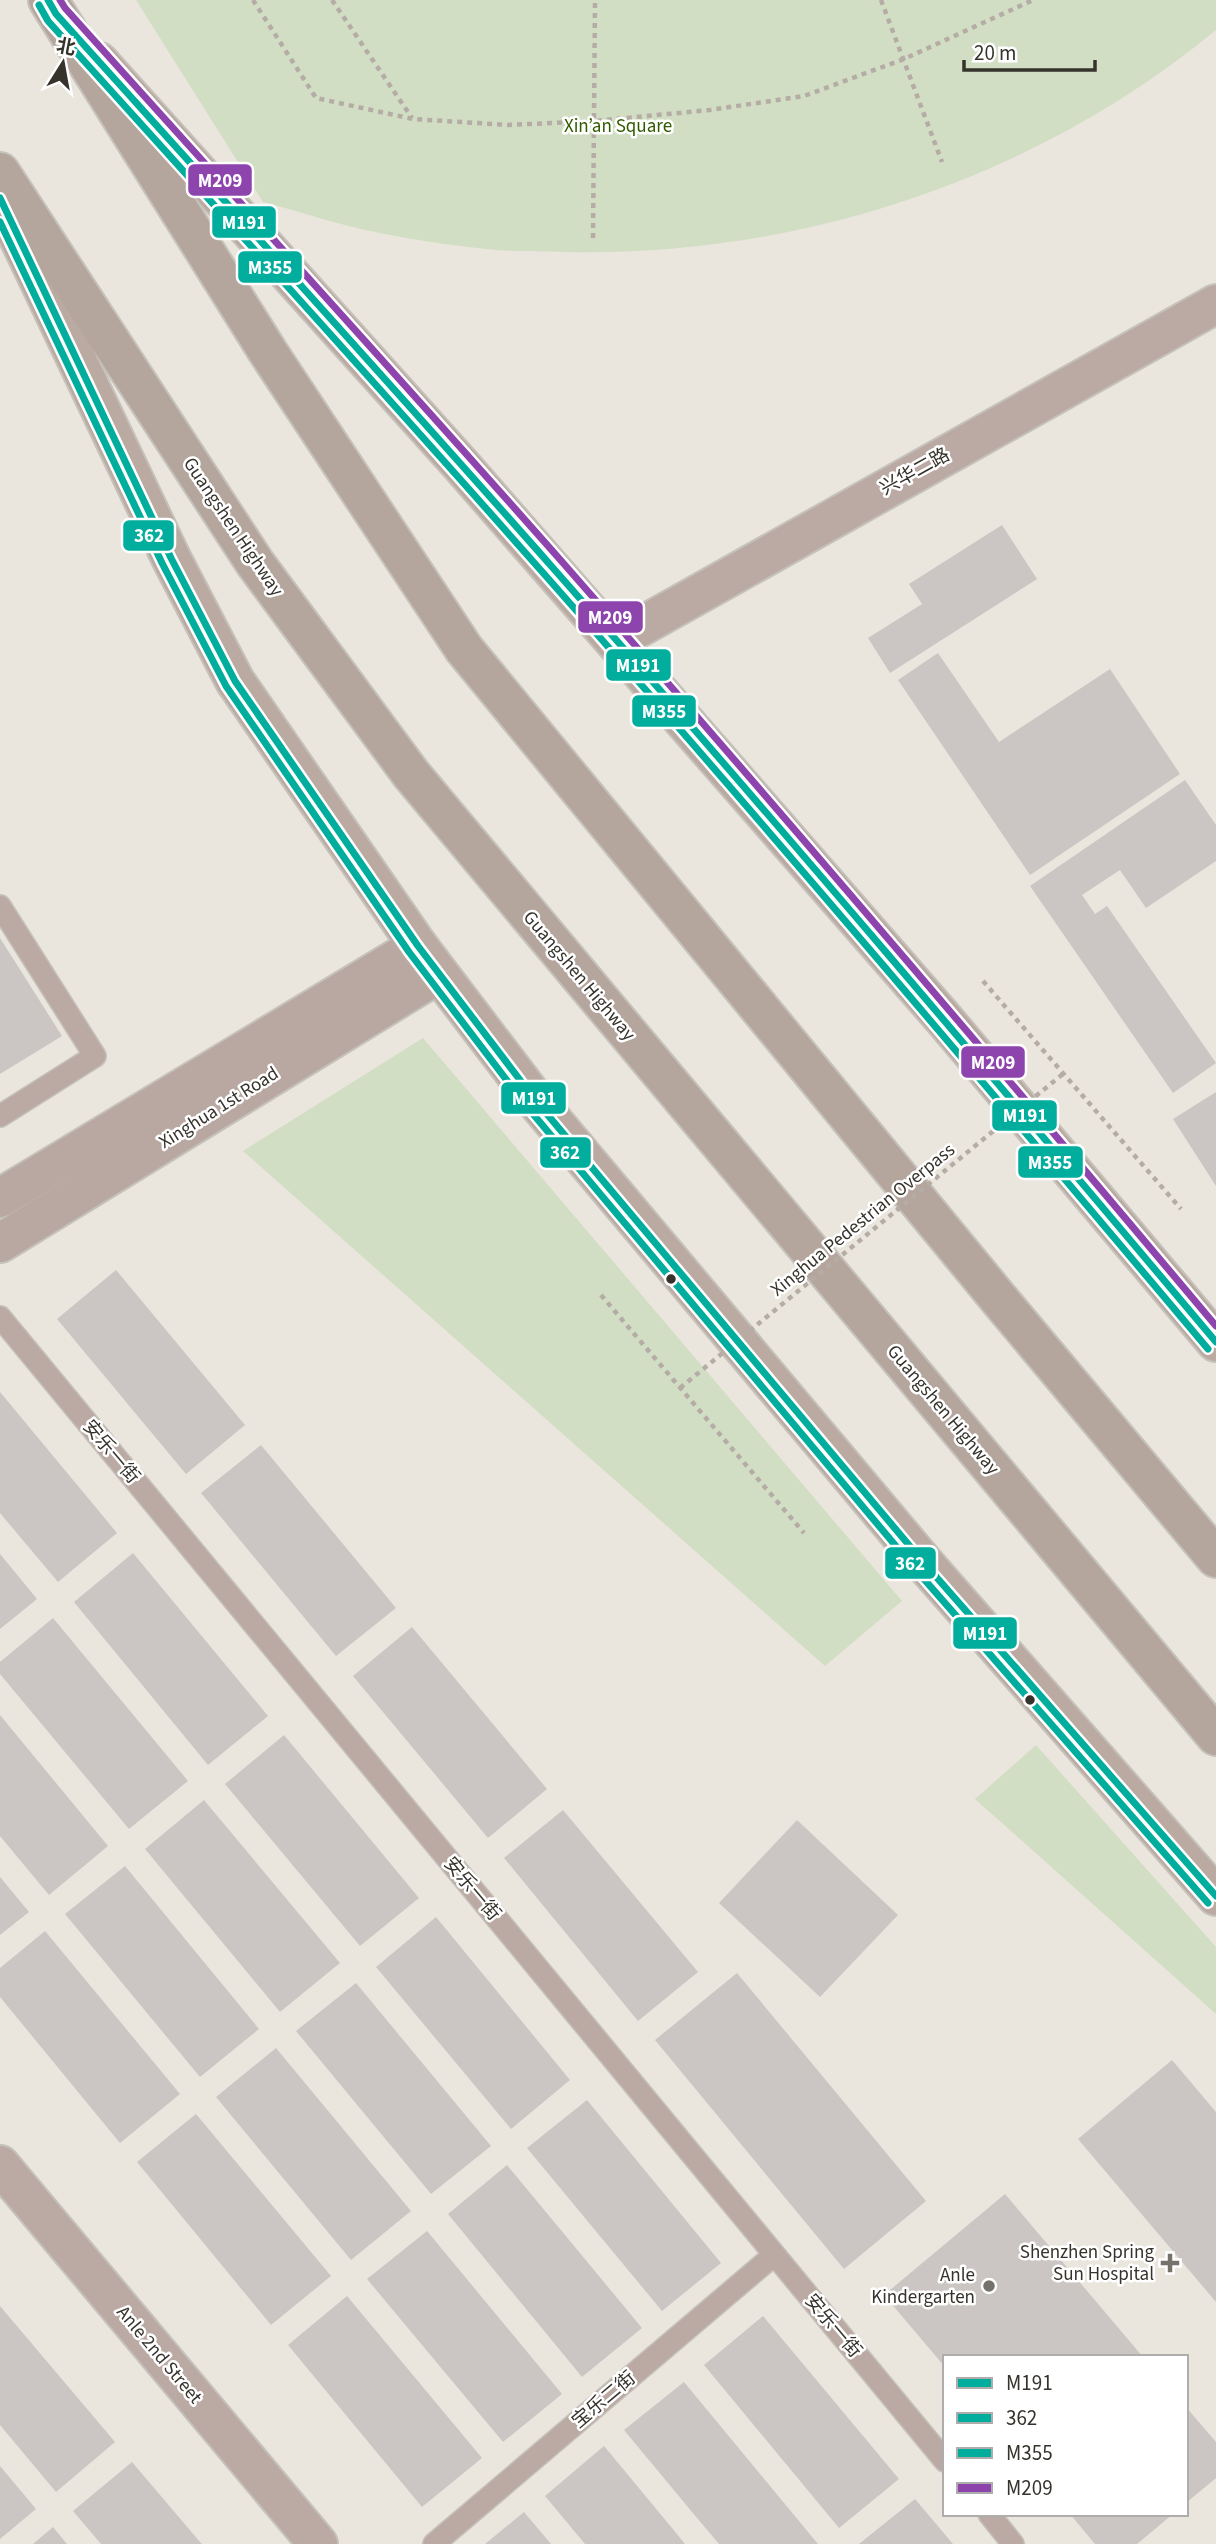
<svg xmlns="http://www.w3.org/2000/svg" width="1216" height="2544" font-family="'Source Sans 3','Noto Sans SC',sans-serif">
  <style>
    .green { fill: #d1dec3 }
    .building { fill: #cbc6c3 }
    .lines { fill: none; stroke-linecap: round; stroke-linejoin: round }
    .lane-casing { stroke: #c5c1bb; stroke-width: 24 }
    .street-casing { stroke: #c5c1bb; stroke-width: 42 }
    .secondary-casing { stroke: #c5c1bb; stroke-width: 42 }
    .primary-casing { stroke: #c5c1bb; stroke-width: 42 }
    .highway-casing { stroke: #c5c1bb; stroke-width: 42 }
    .path { stroke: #b5aca6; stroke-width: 4.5; stroke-dasharray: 5 5; stroke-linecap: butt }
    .lane { stroke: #baaaa3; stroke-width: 21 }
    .street { stroke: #baaaa3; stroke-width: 38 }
    .secondary { stroke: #b8a8a1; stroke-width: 38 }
    .primary { stroke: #baaaa2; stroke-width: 38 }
    .highway { stroke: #b4a59d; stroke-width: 38 }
    .path-bridge { stroke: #b5aca6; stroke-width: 4.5; stroke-dasharray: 5 5; stroke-linecap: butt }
    .bus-1-casing { stroke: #fff; stroke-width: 12 }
    .bus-2-casing { stroke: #fff; stroke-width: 12 }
    .bus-3-casing { stroke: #fff; stroke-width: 12 }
    .bus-4-casing { stroke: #fff; stroke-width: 12 }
    .bus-1 { stroke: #01ad9c; stroke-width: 7 }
    .bus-2 { stroke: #01ad9c; stroke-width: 7 }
    .bus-3 { stroke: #01ad9c; stroke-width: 7 }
    .bus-4 { stroke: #8e44ad; stroke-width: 7 }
    .bus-dot { fill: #36332d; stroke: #fff; stroke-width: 2.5 }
    .poi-dot { fill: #75726b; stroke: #fff; stroke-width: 2.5 }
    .labels { text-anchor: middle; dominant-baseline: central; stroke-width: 5; stroke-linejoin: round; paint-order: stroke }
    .park-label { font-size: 19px; fill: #325b01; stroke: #fff }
    .street-label { font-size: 19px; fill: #36332d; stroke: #fff }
    .poi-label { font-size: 19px; fill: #36332d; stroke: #fff; text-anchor: end }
    .line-badge { stroke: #fff; stroke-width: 2.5 }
    .badge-label { font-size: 19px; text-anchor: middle; font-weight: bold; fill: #fff }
  </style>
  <rect width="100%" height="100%" fill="#eae6dd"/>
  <g class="green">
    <path d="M136,0H1216V30C1036,179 797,258 564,252C542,251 518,252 496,250C457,246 418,241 380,233C341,226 302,212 263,202Z"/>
    <polygon points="423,1038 902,1601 825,1666 243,1151"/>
    <polygon points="1036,1745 1216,1947 1216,2014 975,1799"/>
  </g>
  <g class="building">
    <polygon points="1002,525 1037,579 890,673 868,638 922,604 909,584"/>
    <polygon points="938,653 999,742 1110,669 1180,774 1030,875 898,680"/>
    <polygon points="1185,780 1216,825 1216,861 1146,908 1120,870 1082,895 1095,914 1107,906 1216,1063 1173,1093 1030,886"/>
    <polygon points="0,938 62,1036 0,1074"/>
    <polygon points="1216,1092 1216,1186 1173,1119"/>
    <polygon points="116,1270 245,1425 186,1474 57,1319"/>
    <polygon points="0,1392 117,1533 58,1582 0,1513"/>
    <polygon points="261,1445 396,1608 336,1656 201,1493"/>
    <polygon points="133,1553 268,1716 208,1765 74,1602"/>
    <polygon points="0,1554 37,1599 0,1629"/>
    <polygon points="53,1618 188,1781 129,1829 0,1674 0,1662"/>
    <polygon points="412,1627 547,1789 488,1838 353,1676"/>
    <polygon points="0,1715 108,1846 49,1895 0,1836"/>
    <polygon points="284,1735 419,1898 360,1946 225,1784"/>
    <polygon points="204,1800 340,1963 280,2012 145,1849"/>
    <polygon points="563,1810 698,1972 638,2021 504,1858"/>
    <polygon points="797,1820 898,1915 820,1997 719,1903"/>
    <polygon points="125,1866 259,2029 200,2077 65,1914"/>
    <polygon points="0,1877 29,1912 0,1935"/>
    <polygon points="436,1917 570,2080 511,2129 376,1967"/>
    <polygon points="45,1931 180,2094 120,2143 0,1997 0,1968"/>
    <polygon points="737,1973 926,2201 844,2269 655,2040"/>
    <polygon points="356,1983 491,2146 431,2194 296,2031"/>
    <polygon points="276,2048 411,2211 351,2260 216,2097"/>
    <polygon points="1172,2060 1216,2112 1216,2302 1078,2139"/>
    <polygon points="587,2100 721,2263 662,2311 527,2148"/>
    <polygon points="196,2114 331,2276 271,2325 137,2162"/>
    <polygon points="507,2165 642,2328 582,2377 448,2214"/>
    <polygon points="1005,2194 1143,2357 945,2357 945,2367 884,2295"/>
    <polygon points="427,2231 562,2394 503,2442 367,2279"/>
    <polygon points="347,2296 482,2458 422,2507 288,2345"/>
    <polygon points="0,2306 115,2442 56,2492 0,2425"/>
    <polygon points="763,2316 899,2479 839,2528 704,2365"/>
    <polygon points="684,2382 818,2544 719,2544 692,2512 624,2430"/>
    <polygon points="1186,2407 1216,2442 1216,2478 1186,2503"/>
    <polygon points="604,2446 672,2528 685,2544 585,2544 545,2496"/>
    <polygon points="132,2462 200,2542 202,2544 101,2544 73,2511"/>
    <polygon points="0,2466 36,2509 0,2539"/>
    <polygon points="915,2499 953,2544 859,2544"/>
    <polygon points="524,2512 551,2544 485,2544"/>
    <polygon points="1070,2514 1173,2514 1137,2544 1095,2544"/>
    <polygon points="53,2527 67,2544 33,2544"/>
  </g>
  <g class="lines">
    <defs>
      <g id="lane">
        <polyline points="0,906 95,1056 0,1116"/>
        <polyline points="0,1317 945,2461"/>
        <polyline points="989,2514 1013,2544"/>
        <polyline points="434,2544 774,2255"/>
      </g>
      <g id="street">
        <polyline points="615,641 1216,304"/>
        <polyline points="0,2165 318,2544"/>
      </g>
      <g id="secondary">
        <polyline points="0,1198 418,946"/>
        <polyline points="0,1243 438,974"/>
      </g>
      <g id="primary">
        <polyline points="99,62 461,465 943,1018 1216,1342"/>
        <polyline points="0,198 171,558 235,681 418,946 536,1101 924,1563 1216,1896"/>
      </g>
      <g id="highway">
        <polyline points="48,0 268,352 464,649 998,1298 1216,1558"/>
        <polyline points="0,172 255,563 411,774 1216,1736"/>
      </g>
    </defs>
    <use href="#lane" class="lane-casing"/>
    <use href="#street" class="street-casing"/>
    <use href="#secondary" class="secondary-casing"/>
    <use href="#primary" class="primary-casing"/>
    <use href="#highway" class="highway-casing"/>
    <g class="path">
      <polyline points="253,0 316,98 413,119 508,125 594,121 710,110 804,96 904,59 1033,0"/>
      <polyline points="332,0 412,118"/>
      <polyline points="881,0 942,162"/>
      <polyline points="593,238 595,0"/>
      <polyline points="983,981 1181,1209"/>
      <polyline points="601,1295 804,1533"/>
    </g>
    <use href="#lane" class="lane"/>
    <use href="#street" class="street"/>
    <use href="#secondary" class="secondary"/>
    <use href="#primary" class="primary"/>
    <use href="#highway" class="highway"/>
    <polyline class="path-bridge" points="680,1388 1064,1073"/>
    <defs>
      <g id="bus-1">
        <path d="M48,0L56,14C222,198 389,382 553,568C778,823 997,1082 1216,1342"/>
        <polyline points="0,198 171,558 235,681 418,946 536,1101 924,1563 1216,1896"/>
      </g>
      <polyline id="bus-2" points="0,222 162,563 226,686 409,952 528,1108 916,1570 1208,1903"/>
      <path id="bus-3" d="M39,5L48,21C214,205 381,389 545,575C770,830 989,1089 1208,1349"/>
      <path id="bus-4" d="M60,0L65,8C231,193 399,377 564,564C784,815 1001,1070 1216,1326"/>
    </defs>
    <use href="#bus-1" class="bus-1-casing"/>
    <use href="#bus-2" class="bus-2-casing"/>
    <use href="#bus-3" class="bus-3-casing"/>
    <use href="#bus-4" class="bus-4-casing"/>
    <use href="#bus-1" class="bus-1"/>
    <use href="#bus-2" class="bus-2"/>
    <use href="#bus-3" class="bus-3"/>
    <use href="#bus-4" class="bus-4"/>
  </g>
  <g class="bus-dot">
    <circle cx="671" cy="1279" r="6"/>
    <circle cx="1030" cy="1700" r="6"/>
  </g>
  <g class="poi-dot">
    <path d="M1166.5 2252.5h7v7h7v7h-7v7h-7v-7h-7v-7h7z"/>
    <circle cx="989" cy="2286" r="7"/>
  </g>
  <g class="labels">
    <g class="park-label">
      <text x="618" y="126">Xin’an Square</text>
    </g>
    <g class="street-label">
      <text transform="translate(915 472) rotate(-29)">兴华二路</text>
      <text transform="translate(233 527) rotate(56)">Guangshen Highway</text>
      <text transform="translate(579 976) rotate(50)">Guangshen Highway</text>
      <text transform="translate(219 1108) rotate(-32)">Xinghua 1st Road</text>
      <text transform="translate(863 1220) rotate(-39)">Xinghua Pedestrian Overpass</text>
      <text transform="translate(943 1410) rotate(50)">Guangshen Highway</text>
      <text transform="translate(111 1452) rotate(50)">安乐一街</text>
      <text transform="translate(472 1889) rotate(50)">安乐一街</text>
      <text transform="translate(833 2326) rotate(50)">安乐一街</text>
      <text transform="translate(159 2355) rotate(50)">Anle 2nd Street</text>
      <text transform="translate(604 2400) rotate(-40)">宝乐二街</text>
    </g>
    <g class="poi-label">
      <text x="1154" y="2252">Shenzhen Spring<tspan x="1154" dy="22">Sun Hospital</tspan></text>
      <text x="975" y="2275">Anle<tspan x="975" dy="22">Kindergarten</tspan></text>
    </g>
  </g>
  <g class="line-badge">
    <rect x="187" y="163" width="66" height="34" rx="7" fill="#8e44ad"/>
    <rect x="211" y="205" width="66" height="34" rx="7" fill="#01ad9c"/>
    <rect x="237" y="250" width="66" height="34" rx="7" fill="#01ad9c"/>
    <rect x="122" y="519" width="53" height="33" rx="7" fill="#01ad9c"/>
    <rect x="577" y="600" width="67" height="34" rx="7" fill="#8e44ad"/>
    <rect x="605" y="648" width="67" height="34" rx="7" fill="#01ad9c"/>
    <rect x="631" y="694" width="66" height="34" rx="7" fill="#01ad9c"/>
    <rect x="960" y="1045" width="66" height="34" rx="7" fill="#8e44ad"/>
    <rect x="500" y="1081" width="67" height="34" rx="7" fill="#01ad9c"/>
    <rect x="991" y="1099" width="67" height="33" rx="7" fill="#01ad9c"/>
    <rect x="539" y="1136" width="53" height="33" rx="7" fill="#01ad9c"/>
    <rect x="1017" y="1145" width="67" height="34" rx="7" fill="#01ad9c"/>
    <rect x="884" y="1546" width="53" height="34" rx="7" fill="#01ad9c"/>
    <rect x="952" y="1616" width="66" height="34" rx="7" fill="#01ad9c"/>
  </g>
  <g class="badge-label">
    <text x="220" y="187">M209</text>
    <text x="244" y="229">M191</text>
    <text x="270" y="274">M355</text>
    <text x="149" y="542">362</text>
    <text x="610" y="624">M209</text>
    <text x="638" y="672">M191</text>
    <text x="664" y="718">M355</text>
    <text x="993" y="1069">M209</text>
    <text x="534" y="1105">M191</text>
    <text x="1025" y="1122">M191</text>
    <text x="565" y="1159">362</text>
    <text x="1050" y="1169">M355</text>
    <text x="910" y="1570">362</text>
    <text x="985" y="1640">M191</text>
  </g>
  <rect x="943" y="2355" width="245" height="161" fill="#ffffff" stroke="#afadab" stroke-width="2"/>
  <rect x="957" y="2378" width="35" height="10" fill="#01ad9c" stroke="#afadab" stroke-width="2"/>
  <text x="1006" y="2390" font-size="21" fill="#36332d">M191</text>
  <rect x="957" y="2413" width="35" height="10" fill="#01ad9c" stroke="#afadab" stroke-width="2"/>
  <text x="1006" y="2425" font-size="21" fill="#36332d">362</text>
  <rect x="957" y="2448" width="35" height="10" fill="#01ad9c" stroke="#afadab" stroke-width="2"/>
  <text x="1006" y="2460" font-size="21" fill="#36332d">M355</text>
  <rect x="957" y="2483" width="35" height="10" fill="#8e44ad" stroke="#afadab" stroke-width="2"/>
  <text x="1006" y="2495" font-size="21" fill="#36332d">M209</text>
  <g transform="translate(63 63) rotate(11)" stroke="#ffffff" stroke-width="5" paint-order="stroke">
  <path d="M0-5L12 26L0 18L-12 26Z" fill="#36332d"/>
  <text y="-10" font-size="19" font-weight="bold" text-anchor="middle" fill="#36332d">北</text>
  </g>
  <path d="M964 60v10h131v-10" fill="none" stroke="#36332d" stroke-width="3.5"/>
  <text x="974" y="60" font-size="21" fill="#36332d" stroke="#ffffff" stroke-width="5" paint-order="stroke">20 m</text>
</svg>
